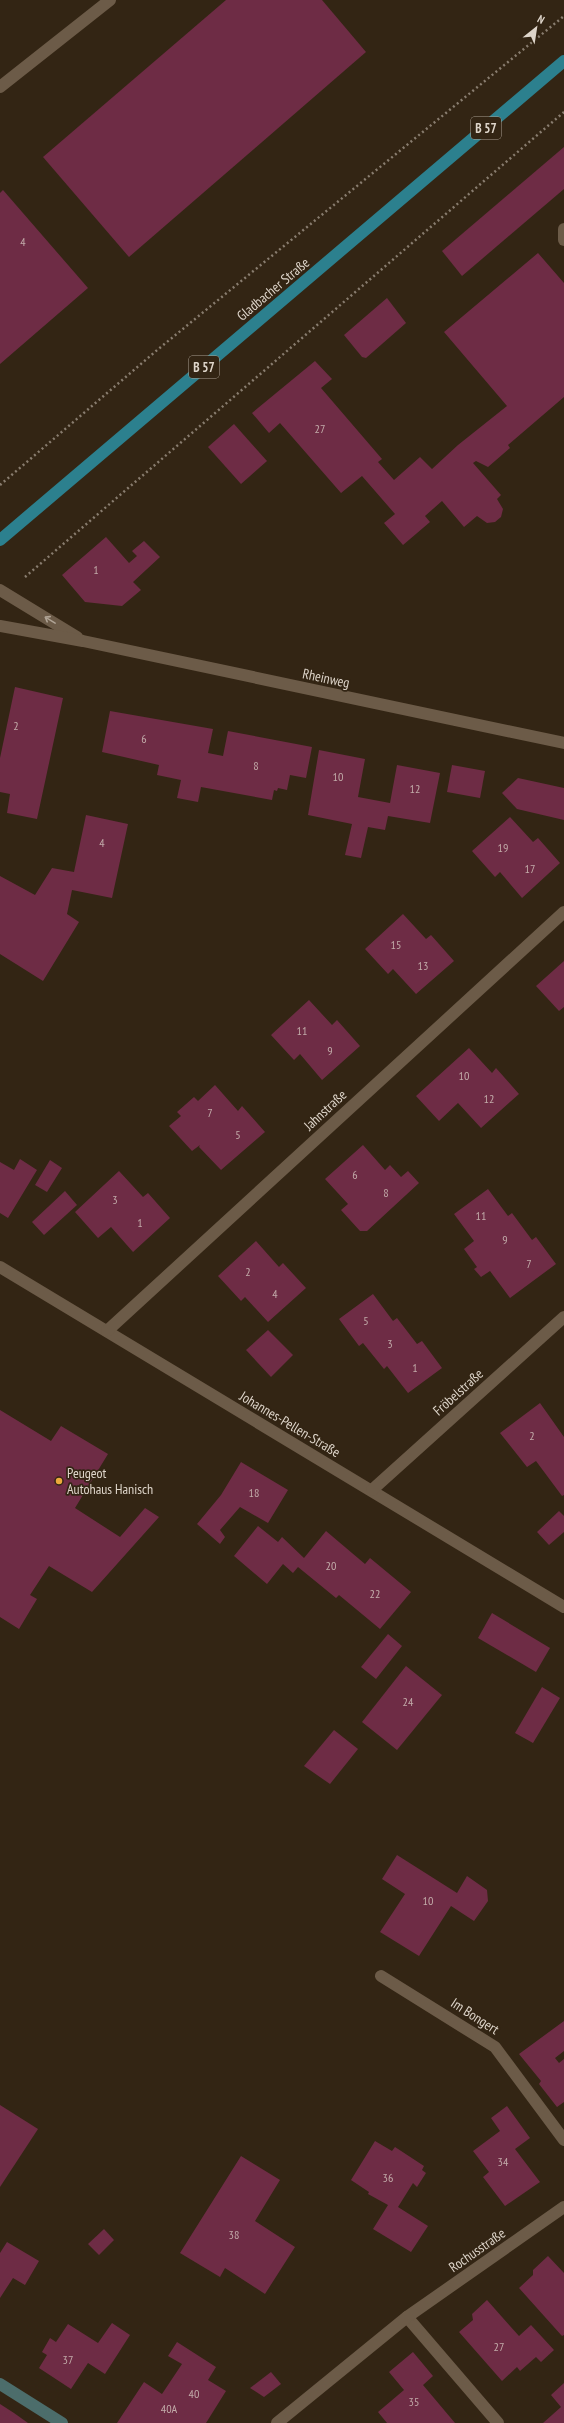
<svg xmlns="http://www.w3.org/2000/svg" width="564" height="2423" font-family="'PT Sans Narrow',sans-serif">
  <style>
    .building { fill: #6e2c45 }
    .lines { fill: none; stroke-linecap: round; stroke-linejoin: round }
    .path { stroke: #897d6f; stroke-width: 2.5; stroke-dasharray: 2 3; stroke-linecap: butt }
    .service { stroke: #6c5b48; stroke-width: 12 }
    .minor { stroke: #6c5b48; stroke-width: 12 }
    .secondary { stroke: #4c6d6b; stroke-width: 12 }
    .primary { stroke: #2c808e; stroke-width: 12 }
    .oneway { stroke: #b0a496 }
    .poi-dot { fill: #eca93b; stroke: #332514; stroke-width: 1.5 }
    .labels { text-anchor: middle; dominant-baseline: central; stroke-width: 3.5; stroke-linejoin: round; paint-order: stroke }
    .number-label { font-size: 12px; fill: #c2aba9 }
    .shield { fill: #332514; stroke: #aba093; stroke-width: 1 }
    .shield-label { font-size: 13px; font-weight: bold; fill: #ded5ca }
    .street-label { font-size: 14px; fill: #ded5ca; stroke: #332514 }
    .poi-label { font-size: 14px; fill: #ded5ca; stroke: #332514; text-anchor: start }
  </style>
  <rect width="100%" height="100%" fill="#332514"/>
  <g class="building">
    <polygon points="226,0 322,0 366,52 129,257 43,157"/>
    <polygon points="564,147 564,189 462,276 442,251"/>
    <polygon points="3,190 88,288 0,364 0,193"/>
    <polygon points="538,253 564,283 564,397 508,445 510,448 488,467 476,461 473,463 501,495 497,499 503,509 501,517 495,522 487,523 477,516 464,527 442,501 425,516 430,522 403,545 384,523 395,514 362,476 341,493 280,423 269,433 252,413 315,361 332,379 321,388 382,459 378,462 394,480 420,457 432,469 458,445 507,406 444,332"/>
    <polygon points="387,298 406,323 366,358 362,357 344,335"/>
    <polygon points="234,424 267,461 241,484 208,447"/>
    <polygon points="106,537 129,563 137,556 132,551 144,541 160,557 133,582 141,590 122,606 85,602 62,575"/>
    <polygon points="15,687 63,698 37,819 7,813 10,794 0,792 0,758"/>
    <polygon points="110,711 213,729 208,753 223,756 228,731 312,747 306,778 290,775 287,790 278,788 277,791 274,790 272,800 201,787 198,802 177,798 181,780 157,775 159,765 102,752"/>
    <polygon points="319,750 365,759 358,797 390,803 397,765 440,773 430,823 388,816 385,830 368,827 361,858 345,855 352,824 308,815"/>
    <polygon points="452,765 485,771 480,798 447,792"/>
    <polygon points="518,778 564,788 564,820 517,809 502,793"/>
    <polygon points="86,815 128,824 112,898 72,890 67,914 79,922 43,981 0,954 0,876 35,895 52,868 74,872"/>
    <polygon points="510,817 533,842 538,838 560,863 522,898 500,872 495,877 472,851"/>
    <polygon points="403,914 426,939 431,935 454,961 416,994 393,969 388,974 365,949"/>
    <polygon points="564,961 564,1007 559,1011 536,986"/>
    <polygon points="309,1000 332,1025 337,1020 360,1046 322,1080 300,1054 294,1060 271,1035"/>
    <polygon points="469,1048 492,1073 496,1068 519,1094 481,1128 458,1103 439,1121 416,1096"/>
    <polygon points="215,1085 238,1111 242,1106 265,1132 221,1170 199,1147 200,1145 192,1151 169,1126 181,1116 177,1112 194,1097 198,1101"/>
    <polygon points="363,1145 385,1170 390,1165 401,1177 408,1171 419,1183 367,1231 360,1231 341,1210 348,1204 325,1179"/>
    <polygon points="20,1159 37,1170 8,1218 0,1213 0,1162 14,1170"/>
    <polygon points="50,1160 62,1168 47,1192 35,1185"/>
    <polygon points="119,1171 143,1197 148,1193 170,1218 133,1252 111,1227 98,1238 75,1212"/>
    <polygon points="488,1189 508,1216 512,1213 532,1240 536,1237 556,1264 510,1298 490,1271 481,1277 474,1269 477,1267 464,1249 474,1241 454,1214"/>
    <polygon points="65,1191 77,1205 44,1235 32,1222"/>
    <polygon points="256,1241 279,1267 283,1263 306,1288 268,1322 245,1297 241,1301 218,1276"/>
    <polygon points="373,1294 393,1321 397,1318 417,1344 422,1341 442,1368 408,1393 387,1366 384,1369 363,1343 359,1346 339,1319"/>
    <polygon points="268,1330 293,1355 271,1377 246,1350"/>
    <polygon points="540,1403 564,1437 564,1495 562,1496 536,1461 527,1467 500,1433"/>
    <polygon points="0,1410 51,1441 61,1426 108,1454 75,1508 120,1537 145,1508 159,1517 92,1592 49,1566 30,1595 37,1599 19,1629 0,1617"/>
    <polygon points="241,1462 288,1490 268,1523 240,1507 220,1530 225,1537 220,1544 197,1524 221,1495"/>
    <polygon points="559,1511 564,1516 564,1532 549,1545 537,1532"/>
    <polygon points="258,1526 278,1542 282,1537 304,1558 326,1531 365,1564 370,1558 411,1592 380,1629 339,1595 336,1598 298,1567 293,1573 283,1564 267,1584 234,1556"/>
    <polygon points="492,1613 550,1648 536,1672 478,1638"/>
    <polygon points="388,1634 402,1646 376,1679 361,1667"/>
    <polygon points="406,1666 442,1695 397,1750 362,1722"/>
    <polygon points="542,1687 560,1698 533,1743 515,1733"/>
    <polygon points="334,1730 358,1749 330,1784 304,1766"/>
    <polygon points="397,1855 457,1893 467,1876 487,1890 488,1901 474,1921 451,1906 419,1956 380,1932 405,1894 382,1879"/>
    <polygon points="564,2021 564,2051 555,2058 559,2063 564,2059 564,2102 557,2107 539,2084 541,2081 519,2054"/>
    <polygon points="0,2105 38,2129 0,2187"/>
    <polygon points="507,2106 530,2138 515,2149 540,2182 505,2206 483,2177 489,2172 473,2151 500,2131 491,2118"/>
    <polygon points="375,2141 392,2151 395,2147 424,2166 422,2170 426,2173 417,2187 413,2183 398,2207 428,2226 411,2252 373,2229 388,2205 368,2194 369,2192 351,2180"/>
    <polygon points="241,2156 280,2180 255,2221 295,2247 265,2294 225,2268 220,2277 180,2253"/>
    <polygon points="104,2229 114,2240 99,2255 88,2244"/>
    <polygon points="7,2242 39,2261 25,2285 13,2278 0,2298 0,2253"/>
    <polygon points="548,2256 564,2273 564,2335 562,2336 519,2288 533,2275 533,2270"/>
    <polygon points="487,2300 519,2336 531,2325 554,2350 541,2362 536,2357 520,2371 517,2367 502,2381 459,2332 473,2320 472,2314"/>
    <polygon points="112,2323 130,2335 105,2374 88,2363 71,2389 39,2368 47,2355 42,2352 50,2338 56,2342 68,2324 98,2343"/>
    <polygon points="177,2342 216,2367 208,2380 226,2391 206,2423 117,2423 144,2382 162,2394 182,2364 168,2356"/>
    <polygon points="413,2352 433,2376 423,2385 455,2423 387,2423 378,2412 404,2390 389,2372"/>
    <polygon points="271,2372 281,2384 264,2397 250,2388"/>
    <polygon points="564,2383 564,2423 543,2423 561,2407 551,2395"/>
    <polygon points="0,2404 14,2413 28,2423 0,2423"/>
  </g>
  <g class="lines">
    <g class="path">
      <polyline points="0,485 156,351 564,16"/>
      <polyline points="25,577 564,112"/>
    </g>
    <g class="service">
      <polyline points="0,87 110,0"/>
      <polyline points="564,229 564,240"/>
    </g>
    <g class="minor">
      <polyline points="0,590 77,637"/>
      <polyline points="0,626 83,641 564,743"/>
      <polyline points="0,1267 564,1607"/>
      <polyline points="107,1331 564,912"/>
      <polyline points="372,1490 564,1317"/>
      <polyline points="381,1976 495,2047 564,2140"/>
      <polyline points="407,2317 498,2423"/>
      <polyline points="277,2423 407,2317 564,2207"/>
    </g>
    <polyline class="secondary" points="0,2384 62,2423"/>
    <polyline class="primary" points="0,540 564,61"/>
  </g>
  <defs><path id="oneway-shaft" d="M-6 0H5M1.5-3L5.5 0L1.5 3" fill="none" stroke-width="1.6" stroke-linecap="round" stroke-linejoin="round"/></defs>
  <use class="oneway" href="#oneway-shaft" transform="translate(50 620) rotate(-149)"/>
  <circle class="poi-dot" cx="59" cy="1481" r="4"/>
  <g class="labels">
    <g class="number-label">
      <text x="23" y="241">4</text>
      <text x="320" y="428">27</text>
      <text x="96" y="569">1</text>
      <text x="16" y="725">2</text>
      <text x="144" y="738">6</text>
      <text x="256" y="765">8</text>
      <text x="338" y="776">10</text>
      <text x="415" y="788">12</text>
      <text x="102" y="842">4</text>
      <text x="503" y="847">19</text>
      <text x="530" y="868">17</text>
      <text x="396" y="944">15</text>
      <text x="423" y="965">13</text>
      <text x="302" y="1030">11</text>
      <text x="330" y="1050">9</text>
      <text x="464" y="1075">10</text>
      <text x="489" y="1098">12</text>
      <text x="210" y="1112">7</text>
      <text x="238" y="1134">5</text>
      <text x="355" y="1174">6</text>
      <text x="386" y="1192">8</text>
      <text x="115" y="1199">3</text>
      <text x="481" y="1215">11</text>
      <text x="140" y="1222">1</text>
      <text x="505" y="1239">9</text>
      <text x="529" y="1263">7</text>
      <text x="248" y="1271">2</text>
      <text x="275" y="1293">4</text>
      <text x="366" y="1320">5</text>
      <text x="390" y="1343">3</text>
      <text x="415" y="1367">1</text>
      <text x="532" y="1435">2</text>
      <text x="254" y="1492">18</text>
      <text x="331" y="1565">20</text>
      <text x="375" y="1593">22</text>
      <text x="408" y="1701">24</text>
      <text x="428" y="1900">10</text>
      <text x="503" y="2161">34</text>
      <text x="388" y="2177">36</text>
      <text x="234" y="2234">38</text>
      <text x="499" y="2346">27</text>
      <text x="68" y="2359">37</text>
      <text x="194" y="2393">40</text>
      <text x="414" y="2401">35</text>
      <text x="169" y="2408">40A</text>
    </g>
    <g class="shield">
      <rect x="471" y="117" width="30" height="22" rx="3"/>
      <rect x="189" y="356" width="30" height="22" rx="3"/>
    </g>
    <g class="shield-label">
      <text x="486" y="128">B 57</text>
      <text x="204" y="367">B 57</text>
    </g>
    <g class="street-label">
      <text transform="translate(273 289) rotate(-40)">Gladbacher Straße</text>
      <text transform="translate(326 678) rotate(12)">Rheinweg</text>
      <text transform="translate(325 1110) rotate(-43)">Jahnstraße</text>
      <text transform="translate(458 1392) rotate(-42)">Fröbelstraße</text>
      <text transform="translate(290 1424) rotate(31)">Johannes-Pellen-Straße</text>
      <text transform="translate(475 2016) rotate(33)">Im Bongert</text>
      <text transform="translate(477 2250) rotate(-35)">Rochusstraße</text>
    </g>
    <g class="poi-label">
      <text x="67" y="1473">Peugeot<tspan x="67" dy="16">Autohaus Hanisch</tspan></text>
    </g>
  </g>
  <g transform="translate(536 28) rotate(30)" stroke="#332514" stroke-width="3" paint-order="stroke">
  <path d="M0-3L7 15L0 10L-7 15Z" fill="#ded5ca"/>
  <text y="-6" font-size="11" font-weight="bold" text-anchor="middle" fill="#ded5ca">N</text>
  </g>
</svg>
